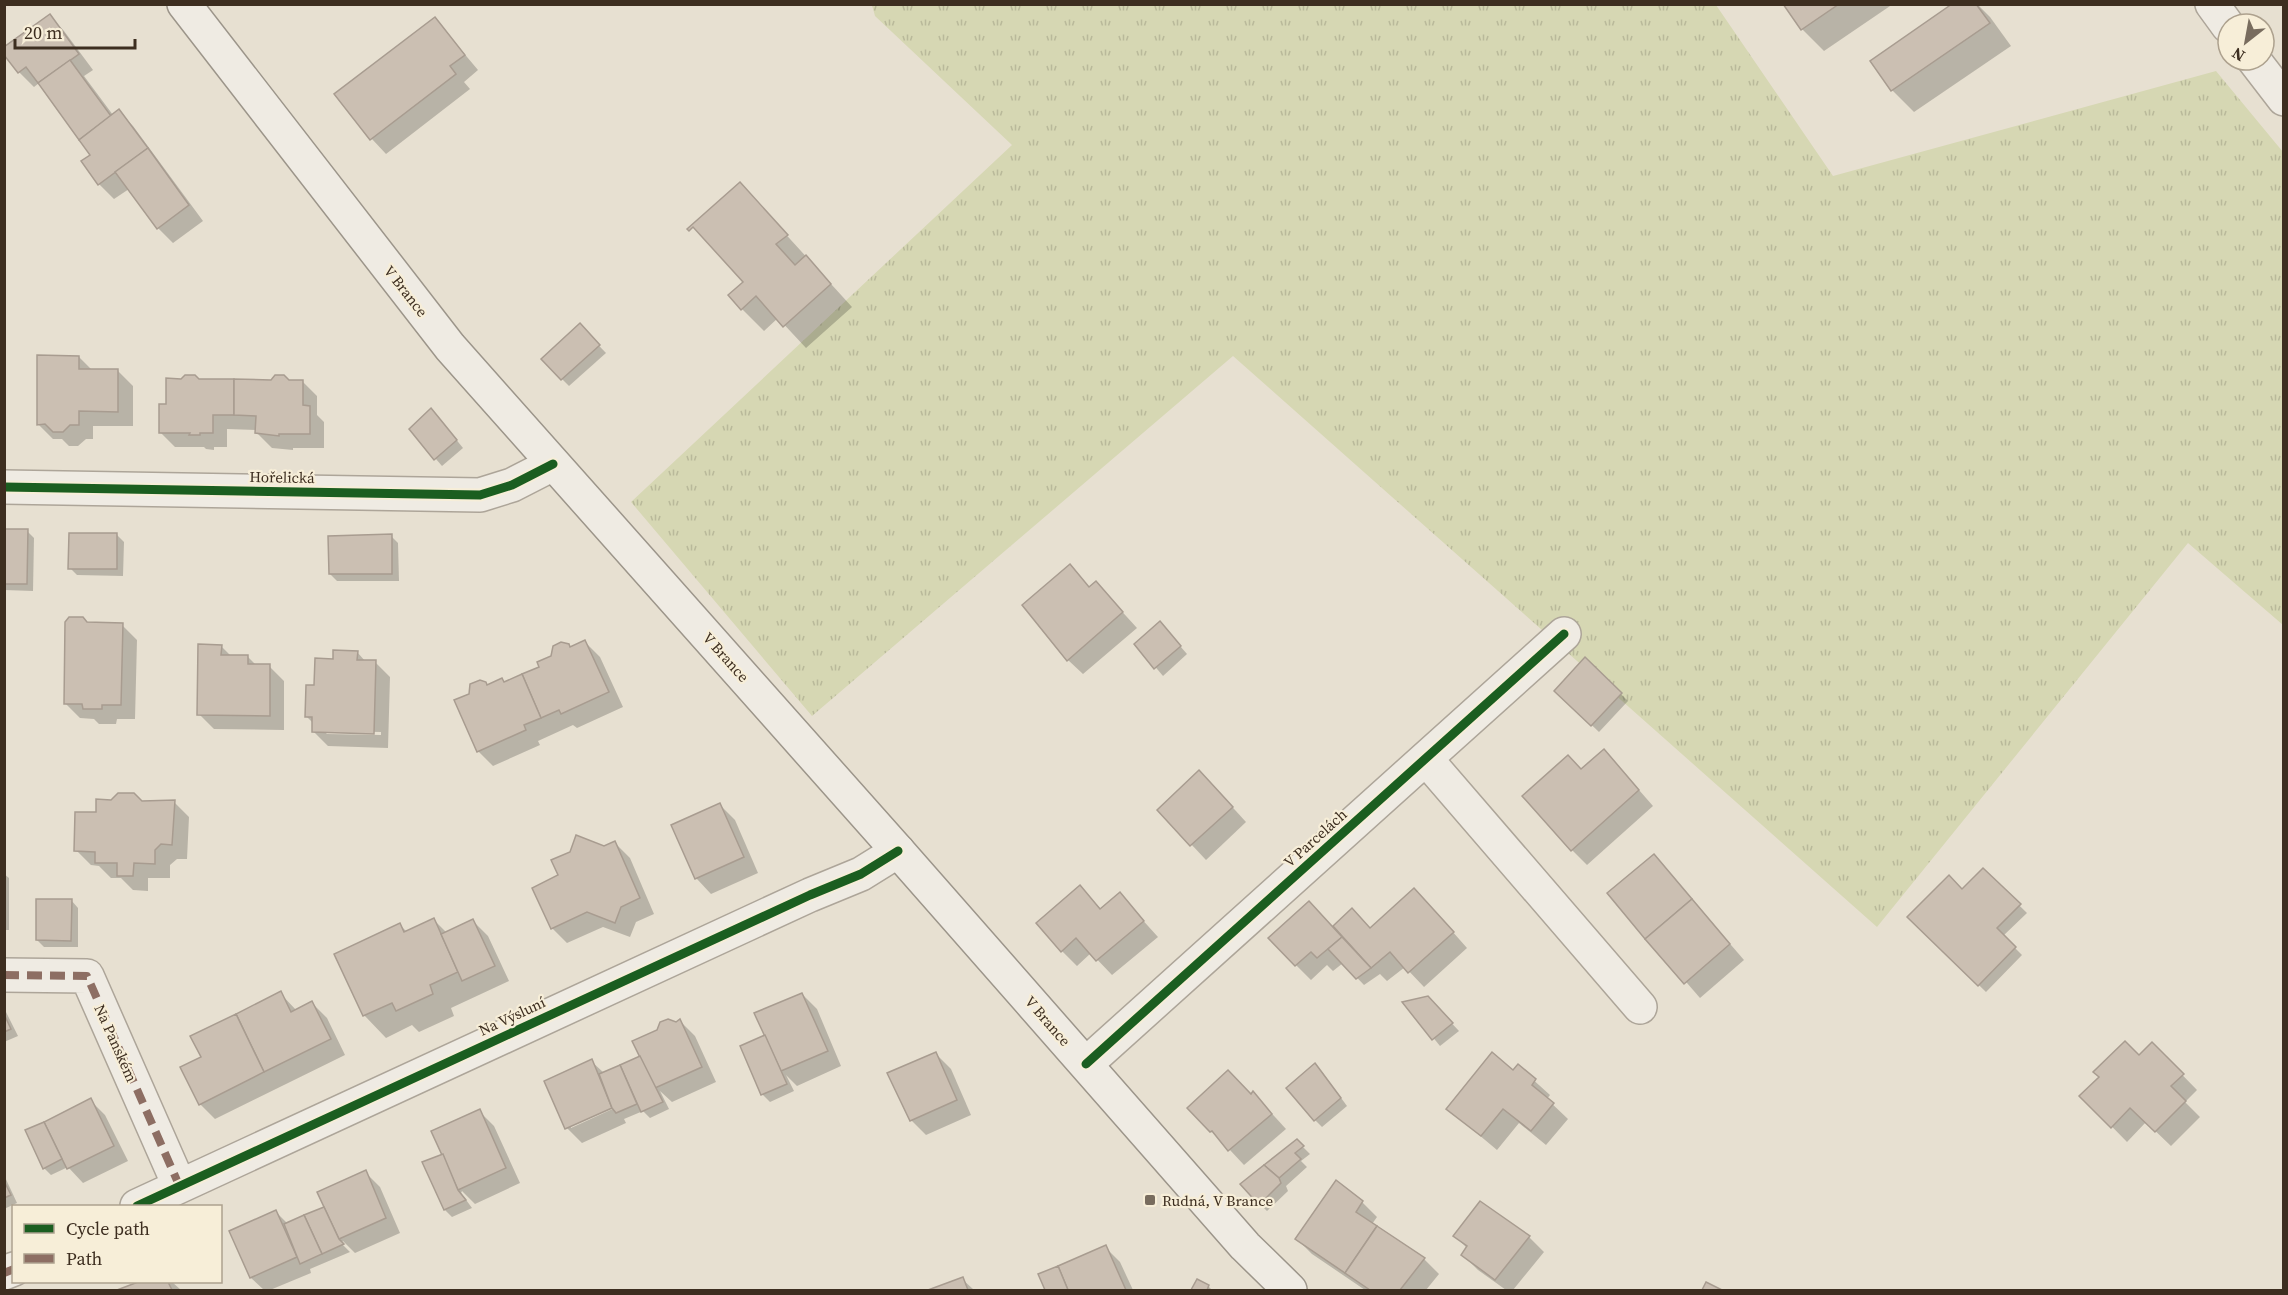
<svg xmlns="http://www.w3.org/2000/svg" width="2288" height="1295" font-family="'Source Serif 4',serif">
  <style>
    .grass { fill: url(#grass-tufts) }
    .shadow { fill: #0003; fill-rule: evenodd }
    .building { fill: #cbbfb2; stroke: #a89c90; stroke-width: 1.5 }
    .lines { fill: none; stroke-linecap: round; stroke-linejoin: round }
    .minor-casing { stroke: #ada599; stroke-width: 36 }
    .secondary-casing { stroke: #9c958a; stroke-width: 36 }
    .minor { stroke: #efebe3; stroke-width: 33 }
    .secondary { stroke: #efebe3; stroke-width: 33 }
    .quiet { stroke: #8d6e63; stroke-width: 8; stroke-dasharray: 15 8; stroke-linecap: butt }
    .cycleway-casing { stroke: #f7eed8; stroke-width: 13 }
    .cycleway { stroke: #1b5e20; stroke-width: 9 }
    .poi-dot { fill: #786c5e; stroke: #f7eed8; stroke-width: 2 }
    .labels { text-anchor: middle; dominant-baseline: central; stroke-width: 4.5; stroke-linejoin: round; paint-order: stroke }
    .street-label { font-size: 15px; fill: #3d2e20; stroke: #f7eed8 }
    .poi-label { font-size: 15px; fill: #3d2e20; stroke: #f7eed8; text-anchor: start }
  </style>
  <defs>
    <pattern id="grass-tufts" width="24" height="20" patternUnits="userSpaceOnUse" patternTransform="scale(1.5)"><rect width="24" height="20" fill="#d6d7b3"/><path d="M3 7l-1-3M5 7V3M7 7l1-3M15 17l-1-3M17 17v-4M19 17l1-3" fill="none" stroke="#b9b99a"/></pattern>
  </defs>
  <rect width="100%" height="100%" fill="#e7e0d1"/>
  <polygon class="grass" points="872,5 1716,5 1833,176 2216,71 2283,152 2283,625 2188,543 1877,927 1233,356 812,716 631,502 1012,145 875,16"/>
  <g class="shadow">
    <polygon points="1785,4 1893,4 1824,51 1802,29"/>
    <polygon points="1955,4 1977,4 1990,17 2011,46 1914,112 1892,90 1873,62"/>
    <polygon points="50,16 64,31 93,70 84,76 113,115 118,111 133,126 203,221 173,243 158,228 129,189 114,199 99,184 92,155 39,83 34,87 19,72"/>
    <polygon points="435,19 478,70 464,82 470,89 386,154 372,139 336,94"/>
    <polygon points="740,184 852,307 806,348 778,318 764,331 742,309 745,282"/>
    <polygon points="580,326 606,353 569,386 562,379"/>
    <polygon points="79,357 92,370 118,371 133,386 133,426 93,426 93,439 86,439 78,446 69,446 62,439 53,439 38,424"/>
    <polygon points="198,380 302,381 317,396 317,415 324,422 324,448 293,448 293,450 272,448 257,433 257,430 227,429 227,447 214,447 214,450 206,449 204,447 175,447 160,432 168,406"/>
    <polygon points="438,417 463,448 442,466 411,430"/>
    <polygon points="4,531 27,531 34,538 33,591 4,590"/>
    <polygon points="117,535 124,542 123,576 77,575 70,568"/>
    <polygon points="391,536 398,543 399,581 337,581 330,574"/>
    <polygon points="1070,566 1090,588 1096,583 1137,628 1083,674 1068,660"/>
    <polygon points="87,623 122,625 137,640 135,719 117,719 116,724 99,724 94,719 80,718 65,703"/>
    <polygon points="1167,631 1187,654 1163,676 1136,644"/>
    <polygon points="585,642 600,657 623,707 577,728 573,725 538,741 540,745 493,766 478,751 456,701 470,695 485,683 488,686 502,680 505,683 541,667"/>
    <polygon points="221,646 232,657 248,657 257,666 269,666 284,681 284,730 214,729 199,714"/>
    <path d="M357,652L366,662H375L390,677L388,748L328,746L313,731L314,724L306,716L315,687L334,660ZM324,731L381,732V735L327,734Z"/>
    <polygon points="1585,659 1628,701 1599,732 1556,691"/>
    <polygon points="1618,766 1653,806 1587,865 1572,850"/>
    <polygon points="1214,787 1246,822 1206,860 1159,810"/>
    <polygon points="141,802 174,802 189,817 187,859 177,859 170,865 170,878 148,878 148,891 133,890 121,878 111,878 99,866 91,865 76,850 97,813"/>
    <polygon points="720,805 735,820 758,873 711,894 697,879 673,826"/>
    <polygon points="615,843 630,858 654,914 636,922 630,937 603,927 567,943 552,928 560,876 604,847"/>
    <polygon points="1654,856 1744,960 1700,998 1609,893"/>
    <polygon points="1983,870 2027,913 2003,936 2022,955 1986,992 1909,917 1962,891"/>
    <polygon points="4,874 9,878 9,930 4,930"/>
    <polygon points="1080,887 1102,910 1119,894 1158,937 1112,975 1091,953 1077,966 1062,951"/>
    <polygon points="71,900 78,908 78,947 44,947 37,940"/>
    <polygon points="1309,903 1333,927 1352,910 1371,929 1429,905 1467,948 1424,987 1405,967 1387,981 1380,974 1364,985 1343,963 1333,971 1327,965 1311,980 1296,965"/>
    <polygon points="434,920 447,933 473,921 488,936 509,981 451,1008 454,1016 419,1032 412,1025 386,1038 364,1015 400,925 407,932"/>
    <polygon points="280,993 297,1011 312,1003 327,1018 345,1055 215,1119 200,1104 182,1068 203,1058"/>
    <polygon points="802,994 817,1009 841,1066 797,1086 786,1075 794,1091 770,1102 762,1094 767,1036"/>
    <polygon points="1428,998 1459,1031 1440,1046 1405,1003"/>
    <polygon points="4,1008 18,1036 4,1042"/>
    <path d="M680,1021L695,1036L716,1082L672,1102L660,1091L669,1109L650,1118L643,1111L624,1119L626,1123L582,1143L567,1128L591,1061L604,1073L642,1057ZM618,1104L619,1106L571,1128V1125Z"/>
    <polygon points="2152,1044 2197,1090 2185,1102 2200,1117 2171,1146 2146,1122 2127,1142 2082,1096 2139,1057"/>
    <polygon points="936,1054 951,1069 971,1115 926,1135 911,1120"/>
    <polygon points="1518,1066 1550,1095 1547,1099 1568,1119 1546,1145 1519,1123 1497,1150 1448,1109 1514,1072"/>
    <polygon points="1322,1072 1347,1106 1322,1127 1315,1120"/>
    <polygon points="1253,1093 1286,1129 1244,1165 1213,1132"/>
    <polygon points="90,1100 105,1115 128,1161 83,1183 68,1167 51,1175 44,1168 44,1123"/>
    <polygon points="479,1111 494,1126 520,1183 475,1204 462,1191 461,1193 472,1208 452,1217 445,1210 424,1163 444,1155"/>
    <polygon points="1297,1141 1310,1154 1301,1161 1307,1167 1286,1186 1288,1191 1267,1211 1260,1204"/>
    <polygon points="365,1172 380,1187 400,1233 355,1253 343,1241 341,1243 350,1252 310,1269 311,1273 270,1290 264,1290 251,1278 276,1212 288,1224 323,1208 328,1213"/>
    <polygon points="4,1175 17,1203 4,1209"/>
    <polygon points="1362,1202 1377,1217 1372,1224 1424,1259 1439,1274 1426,1290 1365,1290 1312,1254 1297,1239"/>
    <polygon points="1455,1236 1529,1237 1544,1252 1513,1290 1506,1290 1478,1270 1463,1255 1467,1248"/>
    <polygon points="1105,1247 1120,1262 1133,1290 1047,1290 1040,1275"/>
    <polygon points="962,1279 974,1290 932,1290"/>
    <polygon points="1197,1281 1209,1287 1212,1290 1193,1290"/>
    <polygon points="142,1282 172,1282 181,1290 120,1290"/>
  </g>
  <g class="building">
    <polygon points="1783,4 1839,4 1801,30"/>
    <polygon points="1952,4 1976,4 1990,23 1891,91 1870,61"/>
    <polygon points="50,14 79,54 38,83 26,67 18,73 4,55 4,47"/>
    <polygon points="435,17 465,55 450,66 456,74 370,140 334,94"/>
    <polygon points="70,60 111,116 79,140 38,83"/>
    <polygon points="119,109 148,148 98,185 81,161 90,155 79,140"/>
    <polygon points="148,148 189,205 157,229 115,172"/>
    <polygon points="740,182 788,235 776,244 795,265 806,255 831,284 783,327 756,296 741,310 728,295 743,282 693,227 689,231 687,229"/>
    <polygon points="580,323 600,345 561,380 541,359"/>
    <polygon points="37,355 79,356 79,369 118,369 118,412 79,411 79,425 70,425 63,432 53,432 45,424 37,425"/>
    <polygon points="185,375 195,375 199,379 234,379 234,415 213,415 213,433 200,433 200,435 189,435 190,433 159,433 159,404 166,404 166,378 181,379"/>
    <polygon points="275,375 284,375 289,380 303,380 303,405 310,406 310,434 279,434 279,436 255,433 256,416 234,415 234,379 271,380"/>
    <polygon points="431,408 457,440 434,460 409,429"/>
    <polygon points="4,529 28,529 27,584 4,584"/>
    <polygon points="69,533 117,533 117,569 68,569"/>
    <polygon points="392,534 392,574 329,574 328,536"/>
    <polygon points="1070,564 1089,587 1096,581 1123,612 1067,661 1022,605"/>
    <polygon points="69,617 83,617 87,622 123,623 121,705 102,705 102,709 83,709 82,704 64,704 65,622"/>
    <polygon points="1160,621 1181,646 1154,669 1134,644"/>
    <polygon points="585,640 609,692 561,714 559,710 541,718 522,674 539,667 537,662 551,656 553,646 561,642 569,644 570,647"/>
    <polygon points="198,644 222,645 221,655 248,655 248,664 270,664 270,716 197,715"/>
    <polygon points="333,650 358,651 357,660 376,660 374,734 312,732 312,717 305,717 306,685 314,685 315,658 333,659"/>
    <polygon points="1585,657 1622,693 1591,726 1554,691"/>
    <polygon points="522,674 541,718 524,725 526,730 477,752 454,700 469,694 470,684 480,680 486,682 487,685 502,678 504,682"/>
    <polygon points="1604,749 1639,790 1571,851 1522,796 1568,755 1581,769"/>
    <polygon points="1199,770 1233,807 1190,846 1157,810"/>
    <polygon points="118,793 134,793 142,801 175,800 172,845 161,844 155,850 155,864 134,863 133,876 117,876 117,863 95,863 95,852 74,851 75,812 96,812 96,799 111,800"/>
    <polygon points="720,803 744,857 695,879 671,825"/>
    <polygon points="576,835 604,846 615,841 640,898 621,907 615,923 587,912 551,929 532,888 558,875 551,860 570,852"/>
    <polygon points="1654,854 1692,899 1645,939 1607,893"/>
    <polygon points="1983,868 2021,904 1997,928 2016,947 1978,986 1907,917 1949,875 1962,889"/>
    <polygon points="1080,885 1100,909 1120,892 1144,921 1096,961 1076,938 1061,952 1036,923"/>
    <polygon points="1414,888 1454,932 1408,973 1390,952 1371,968 1333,926 1352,908 1370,928"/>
    <polygon points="36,899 72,899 71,941 36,940"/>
    <polygon points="1692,899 1730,944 1684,984 1645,939"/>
    <polygon points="1309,901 1342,937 1317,958 1311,952 1295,966 1268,938"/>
    <polygon points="434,918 458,972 430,985 433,994 396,1011 392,1003 363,1016 334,954 400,923 404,932"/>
    <polygon points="473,919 495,966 462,981 441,934"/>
    <polygon points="1342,937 1371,968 1356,979 1328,949"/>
    <polygon points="281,991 291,1012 312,1001 331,1039 264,1072 236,1014"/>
    <polygon points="802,993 828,1051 781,1071 754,1013"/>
    <polygon points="1428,996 1453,1023 1432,1040 1402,1002"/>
    <polygon points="4,1014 11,1029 4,1032"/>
    <polygon points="236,1014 264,1072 199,1105 180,1067 201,1057 190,1036"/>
    <polygon points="668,1019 676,1022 680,1019 702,1067 655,1088 632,1041 657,1030 660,1022"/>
    <polygon points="765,1035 787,1084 761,1095 740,1046"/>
    <polygon points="2125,1041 2139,1055 2152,1042 2184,1074 2171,1086 2186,1101 2155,1132 2130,1108 2111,1128 2079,1096 2099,1077 2093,1072"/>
    <polygon points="936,1052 957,1100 910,1121 887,1073"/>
    <polygon points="1492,1052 1513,1070 1518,1064 1536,1079 1532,1085 1554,1103 1531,1131 1503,1109 1481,1136 1446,1109"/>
    <polygon points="640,1056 663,1102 641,1112 620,1065"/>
    <polygon points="592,1059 612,1108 565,1129 544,1081"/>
    <polygon points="1315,1063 1341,1098 1314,1121 1286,1088"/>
    <polygon points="620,1065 637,1104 616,1113 612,1108 599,1074"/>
    <polygon points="1228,1070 1251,1094 1253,1091 1272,1114 1228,1151 1212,1131 1210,1132 1187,1108"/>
    <polygon points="91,1098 114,1146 67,1169 44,1122"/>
    <polygon points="480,1109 506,1168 458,1190 431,1131"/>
    <polygon points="44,1122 62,1159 43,1169 25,1130"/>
    <polygon points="1297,1139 1304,1146 1295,1153 1301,1159 1279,1178 1264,1165"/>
    <polygon points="443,1154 458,1190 466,1200 444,1210 422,1162"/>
    <polygon points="1264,1165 1279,1178 1281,1183 1259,1205 1240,1184"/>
    <polygon points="366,1170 386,1218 339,1239 317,1192"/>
    <polygon points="1336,1180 1363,1201 1356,1212 1377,1226 1345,1273 1295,1239"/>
    <polygon points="4,1181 11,1195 4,1198"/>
    <polygon points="1480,1201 1530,1236 1495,1280 1461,1255 1467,1246 1453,1236"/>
    <polygon points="324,1207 339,1239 344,1244 322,1254 304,1215"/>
    <polygon points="276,1210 297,1257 250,1278 229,1231"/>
    <polygon points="304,1215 322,1254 300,1264 284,1224"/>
    <polygon points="1377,1226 1425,1258 1400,1290 1370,1290 1345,1273"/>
    <polygon points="1106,1245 1126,1290 1068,1290 1058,1266"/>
    <polygon points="1058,1266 1068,1290 1045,1290 1038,1274"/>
    <polygon points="963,1277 968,1290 928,1290"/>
    <polygon points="1197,1279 1209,1285 1207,1290 1191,1290"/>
    <polygon points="138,1282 168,1282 172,1290 117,1290"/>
    <polygon points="1706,1282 1722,1290 1702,1290"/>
  </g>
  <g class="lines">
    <defs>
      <g id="minor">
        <polyline points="2212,4 2228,26"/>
        <polyline points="2254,60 2284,99"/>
        <polyline points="4,487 480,495 512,485 553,464"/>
        <polyline points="1426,759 1640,1007"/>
        <polyline points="4,975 87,976 179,1185"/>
        <polyline points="1086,1064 1564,634"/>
        <polyline points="137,1206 810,895 861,874 898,851"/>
        <polyline points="4,1273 14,1269"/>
      </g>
      <polyline id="secondary" points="184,4 450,347 898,851 1245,1246 1290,1290"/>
    </defs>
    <use href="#minor" class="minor-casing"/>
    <use href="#secondary" class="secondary-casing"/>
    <use href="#minor" class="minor"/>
    <use href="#secondary" class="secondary"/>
    <g class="quiet">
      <polyline points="4,975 87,976 179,1185"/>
      <polyline points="4,1273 14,1269"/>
    </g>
    <defs>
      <g id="cycleway">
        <polyline points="4,487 480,495 512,485 553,464"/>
        <polyline points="1086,1064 1564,634"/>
        <polyline points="137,1206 810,895 861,874 898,851"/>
      </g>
    </defs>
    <use href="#cycleway" class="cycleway-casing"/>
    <use href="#cycleway" class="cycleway"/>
  </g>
  <rect class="poi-dot" x="1144" y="1194" width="12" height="12" rx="3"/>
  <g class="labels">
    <g class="street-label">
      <text transform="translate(406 291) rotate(52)">V Brance</text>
      <text transform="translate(282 477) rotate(1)">Hořelická</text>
      <text transform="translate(726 657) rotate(48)">V Brance</text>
      <text transform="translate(1315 838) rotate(-42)">V Parcelách</text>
      <text transform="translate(512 1016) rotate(-25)">Na Výsluní</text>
      <text transform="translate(1048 1021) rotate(49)">V Brance</text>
      <text transform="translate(116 1043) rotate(66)">Na Panském</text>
    </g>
    <g class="poi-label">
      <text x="1162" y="1200">Rudná, V Brance</text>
    </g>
  </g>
  <rect width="2288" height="1295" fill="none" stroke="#3d2e20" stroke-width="12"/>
  <rect x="12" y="1205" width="210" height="78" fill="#f7eed8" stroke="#ada18e" stroke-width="1.5"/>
  <rect x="24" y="1224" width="30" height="9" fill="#1b5e20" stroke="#ada18e" stroke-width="1.5"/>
  <text x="66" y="1235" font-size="18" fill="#3d2e20">Cycle path</text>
  <rect x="24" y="1254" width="30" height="9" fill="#8d6e63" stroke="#ada18e" stroke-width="1.5"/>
  <text x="66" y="1265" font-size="18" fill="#3d2e20">Path</text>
  <g transform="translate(2246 42) rotate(211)"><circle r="28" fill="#f7eed8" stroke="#ada18e" stroke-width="1.5"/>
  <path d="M0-4.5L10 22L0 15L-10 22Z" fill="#786c5e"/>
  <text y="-9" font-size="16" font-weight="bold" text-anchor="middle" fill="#3d2e20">N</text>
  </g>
  <path d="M15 39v9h120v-9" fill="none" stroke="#3d2e20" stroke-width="3"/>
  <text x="24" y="39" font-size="18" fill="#3d2e20" stroke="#f7eed8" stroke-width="4.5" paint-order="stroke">20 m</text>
</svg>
